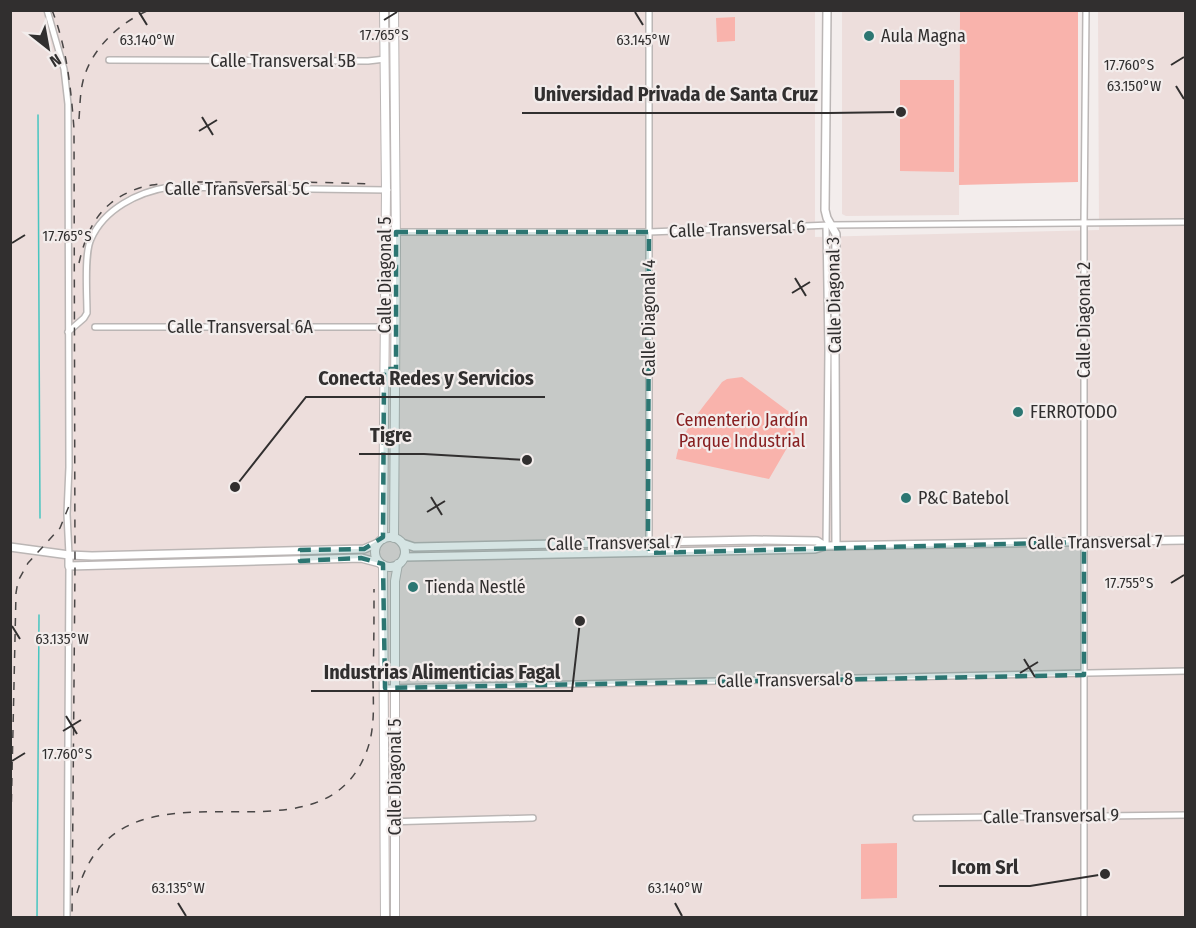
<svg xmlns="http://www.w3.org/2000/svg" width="1196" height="928" font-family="'Fira Sans Condensed',sans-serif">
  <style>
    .built { fill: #eddedc }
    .green { fill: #f9b3ac }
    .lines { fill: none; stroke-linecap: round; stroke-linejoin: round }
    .stream { stroke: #47c5c0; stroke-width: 1.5 }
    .minor-casing { stroke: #bbb6b5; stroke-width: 8 }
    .tertiary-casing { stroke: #bbb6b5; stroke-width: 10 }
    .secondary-casing { stroke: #bbb6b5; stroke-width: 10 }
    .minor { stroke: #fff; stroke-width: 5 }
    .tertiary { stroke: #fff; stroke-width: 7 }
    .secondary { stroke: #fff; stroke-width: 8 }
    .rail { stroke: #494646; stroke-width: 1.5; stroke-dasharray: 8 8; stroke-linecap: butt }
    .marked { fill: #2c7672; fill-opacity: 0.2; stroke: #2c7672; stroke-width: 4.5; stroke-dasharray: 12 8; stroke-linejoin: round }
    .ticks { fill: none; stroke: #312f2f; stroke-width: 2 }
    .poi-dot { fill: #2c7672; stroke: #f3edec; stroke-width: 2 }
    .labels { text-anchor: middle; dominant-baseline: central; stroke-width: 4.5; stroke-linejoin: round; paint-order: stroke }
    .poi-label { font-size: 18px; fill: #312f2f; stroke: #f3edec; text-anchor: start }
    .street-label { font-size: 18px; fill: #312f2f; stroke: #f3edec }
    .park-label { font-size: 18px; fill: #871f20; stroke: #f3edec }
    .ticks-label { font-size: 15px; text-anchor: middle; fill: #312f2f; stroke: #f3edec; stroke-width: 4.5; stroke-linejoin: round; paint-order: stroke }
    .leader { fill: none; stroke: #312f2f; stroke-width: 2 }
    .callout-dot { fill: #312f2f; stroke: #f3edec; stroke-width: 2 }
    .callout-label { font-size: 20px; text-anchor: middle; font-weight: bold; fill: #312f2f; stroke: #f3edec; stroke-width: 4.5; stroke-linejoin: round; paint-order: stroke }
  </style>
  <rect width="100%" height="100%" fill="#f3edec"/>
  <g class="built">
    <polygon points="10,11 815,11 815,237 1099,230 1098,11 1185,11 1185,917 11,917"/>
    <polygon points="842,11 960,11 959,215 846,216 842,214"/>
  </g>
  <g class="green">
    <polygon points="960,11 1078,11 1078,182 959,185"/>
    <polygon points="735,17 735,41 717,42 716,18"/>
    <polygon points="900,80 954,80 954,172 900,171"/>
    <path d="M742,377L796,417L797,422L794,423L795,434L769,479L676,459C680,431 706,404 722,382L727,379Z"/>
    <polygon points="897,843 897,898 861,899 861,844"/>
  </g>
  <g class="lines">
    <g class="stream">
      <polyline points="38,115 40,518"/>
      <polyline points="37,918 39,615"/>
    </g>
    <defs>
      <g id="minor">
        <polyline points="47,10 64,69 68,104 69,467 67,514 69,555"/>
        <polyline points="109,60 368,61 385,59"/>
        <polyline points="826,226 828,350 826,546"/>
        <polyline points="396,232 649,232 830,225 1186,222"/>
        <polyline points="95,327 385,327"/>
        <path d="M68,332L84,318L87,313C87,295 84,253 91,239C104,209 138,192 169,187L388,190"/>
        <polyline points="649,553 649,10"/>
        <polyline points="385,688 1186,671"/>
        <polyline points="916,818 1186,815"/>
        <polyline points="384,822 533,818"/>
        <polyline points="67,918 69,566"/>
        <polyline points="1084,918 1084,222 1086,10"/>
      </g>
      <g id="tertiary">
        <polyline points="827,10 825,210 827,218 836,234 835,350 836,546"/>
        <polyline points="402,543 414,547 755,540 817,541 825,546"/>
        <polyline points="10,547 69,555 92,556 364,549 378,543"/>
        <polyline points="69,555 69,566 361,558 380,563"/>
        <polyline points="404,557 815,549 825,546 1186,540"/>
      </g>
      <g id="secondary">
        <polyline points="394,10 396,247 394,538"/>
        <circle cx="390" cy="552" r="15"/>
        <polyline points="383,539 386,190 384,10"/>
        <polyline points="383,565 385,918"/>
        <polyline points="395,918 395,581 398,564"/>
      </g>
    </defs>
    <use href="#minor" class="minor-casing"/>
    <use href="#tertiary" class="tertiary-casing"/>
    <use href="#secondary" class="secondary-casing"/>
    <use href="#minor" class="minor"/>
    <use href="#tertiary" class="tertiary"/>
    <use href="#secondary" class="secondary"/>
    <g class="rail">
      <path d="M52,10C67,48 71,89 74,129L75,567L72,918"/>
      <path d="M79,119C80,106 80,93 83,81C91,49 119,23 149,10"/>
      <path d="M79,263C84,241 92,218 111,203C122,194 138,187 152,185C177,181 202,182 226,182C275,182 324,182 373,184"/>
      <polyline points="10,866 16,593 18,581 28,563 60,528 71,501"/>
      <path d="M77,893C120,738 316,878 366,753C376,728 373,702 373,676C374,647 374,618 374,589"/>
    </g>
  </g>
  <path class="marked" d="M396,232H649L648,553L1084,542V675L385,688L383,564L361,558L300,561V550L364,549L383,537L384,369H396Z"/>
  <path class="ticks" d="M139,12L147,25M635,12L643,25M384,20L397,12M1171,65L1184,57M1176,86L1184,99M202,117L213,135M199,131L217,120M12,243L25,235M795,278L806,296M792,293L810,282M431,497L442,515M427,512L445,501M1171,583L1184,575M12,626L20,639M1024,659L1035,677M1020,673L1038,662M66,716L77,734M63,731L81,720M12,761L25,753M178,903L186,916M675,903L682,916"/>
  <g class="poi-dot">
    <circle cx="869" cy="36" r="6"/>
    <circle cx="1018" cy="412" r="6"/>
    <circle cx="906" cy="498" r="6"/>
    <circle cx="413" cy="587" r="6"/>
  </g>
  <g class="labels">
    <g class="poi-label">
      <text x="881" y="36">Aula Magna</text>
      <text x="1030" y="412">FERROTODO</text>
      <text x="918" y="498">P&amp;C Batebol</text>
      <text x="425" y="587">Tienda Nestlé</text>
    </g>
    <g class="street-label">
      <text x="283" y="61">Calle Transversal 5B</text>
      <text x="237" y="189">Calle Transversal 5C</text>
      <text transform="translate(737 229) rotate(-2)">Calle Transversal 6</text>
      <text transform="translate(385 275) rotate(-90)">Calle Diagonal 5</text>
      <text transform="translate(834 295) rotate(-91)">Calle Diagonal 3</text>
      <text transform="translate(649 318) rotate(-90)">Calle Diagonal 4</text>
      <text transform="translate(1084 320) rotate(-90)">Calle Diagonal 2</text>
      <text x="240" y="327">Calle Transversal 6A</text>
      <text transform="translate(1095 542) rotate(-1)">Calle Transversal 7</text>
      <text transform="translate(614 543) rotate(-1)">Calle Transversal 7</text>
      <text transform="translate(785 680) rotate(-1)">Calle Transversal 8</text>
      <text transform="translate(395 777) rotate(-90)">Calle Diagonal 5</text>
      <text transform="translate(1051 816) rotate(-1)">Calle Transversal 9</text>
    </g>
    <g class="park-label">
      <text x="742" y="420">Cementerio Jardín<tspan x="742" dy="21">Parque Industrial</tspan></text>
    </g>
  </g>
  <g class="ticks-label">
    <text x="384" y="40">17.765°S</text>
    <text x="147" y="45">63.140°W</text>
    <text x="643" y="45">63.145°W</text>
    <text x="1129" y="70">17.760°S</text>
    <text x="1134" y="91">63.150°W</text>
    <text x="67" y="241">17.765°S</text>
    <text x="1129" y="588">17.755°S</text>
    <text x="62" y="644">63.135°W</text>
    <text x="67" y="759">17.760°S</text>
    <text x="178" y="893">63.135°W</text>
    <text x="675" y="893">63.140°W</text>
  </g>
  <path class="leader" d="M901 112L829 113H522M235 487L306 397H545M527 460L424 454H359M580 621L572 691H311M1105 874L1030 886H939"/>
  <g class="callout-dot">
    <circle cx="901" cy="112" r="6"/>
    <circle cx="235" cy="487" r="6"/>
    <circle cx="527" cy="460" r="6"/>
    <circle cx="580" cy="621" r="6"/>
    <circle cx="1105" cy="874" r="6"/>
  </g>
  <g class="callout-label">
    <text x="676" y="101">Universidad Privada de Santa Cruz</text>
    <text x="426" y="385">Conecta Redes y Servicios</text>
    <text x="391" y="442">Tigre</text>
    <text x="442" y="679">Industrias Alimenticias Fagal</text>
    <text x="985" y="874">Icom Srl</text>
  </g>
  <rect width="1196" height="928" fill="none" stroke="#312f2f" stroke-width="24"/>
  <g transform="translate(48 48) rotate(149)" stroke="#f3edec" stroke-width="4.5" paint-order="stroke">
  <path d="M0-4.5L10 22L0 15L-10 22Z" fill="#312f2f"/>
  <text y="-9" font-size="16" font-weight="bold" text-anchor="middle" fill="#312f2f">N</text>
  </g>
</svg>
